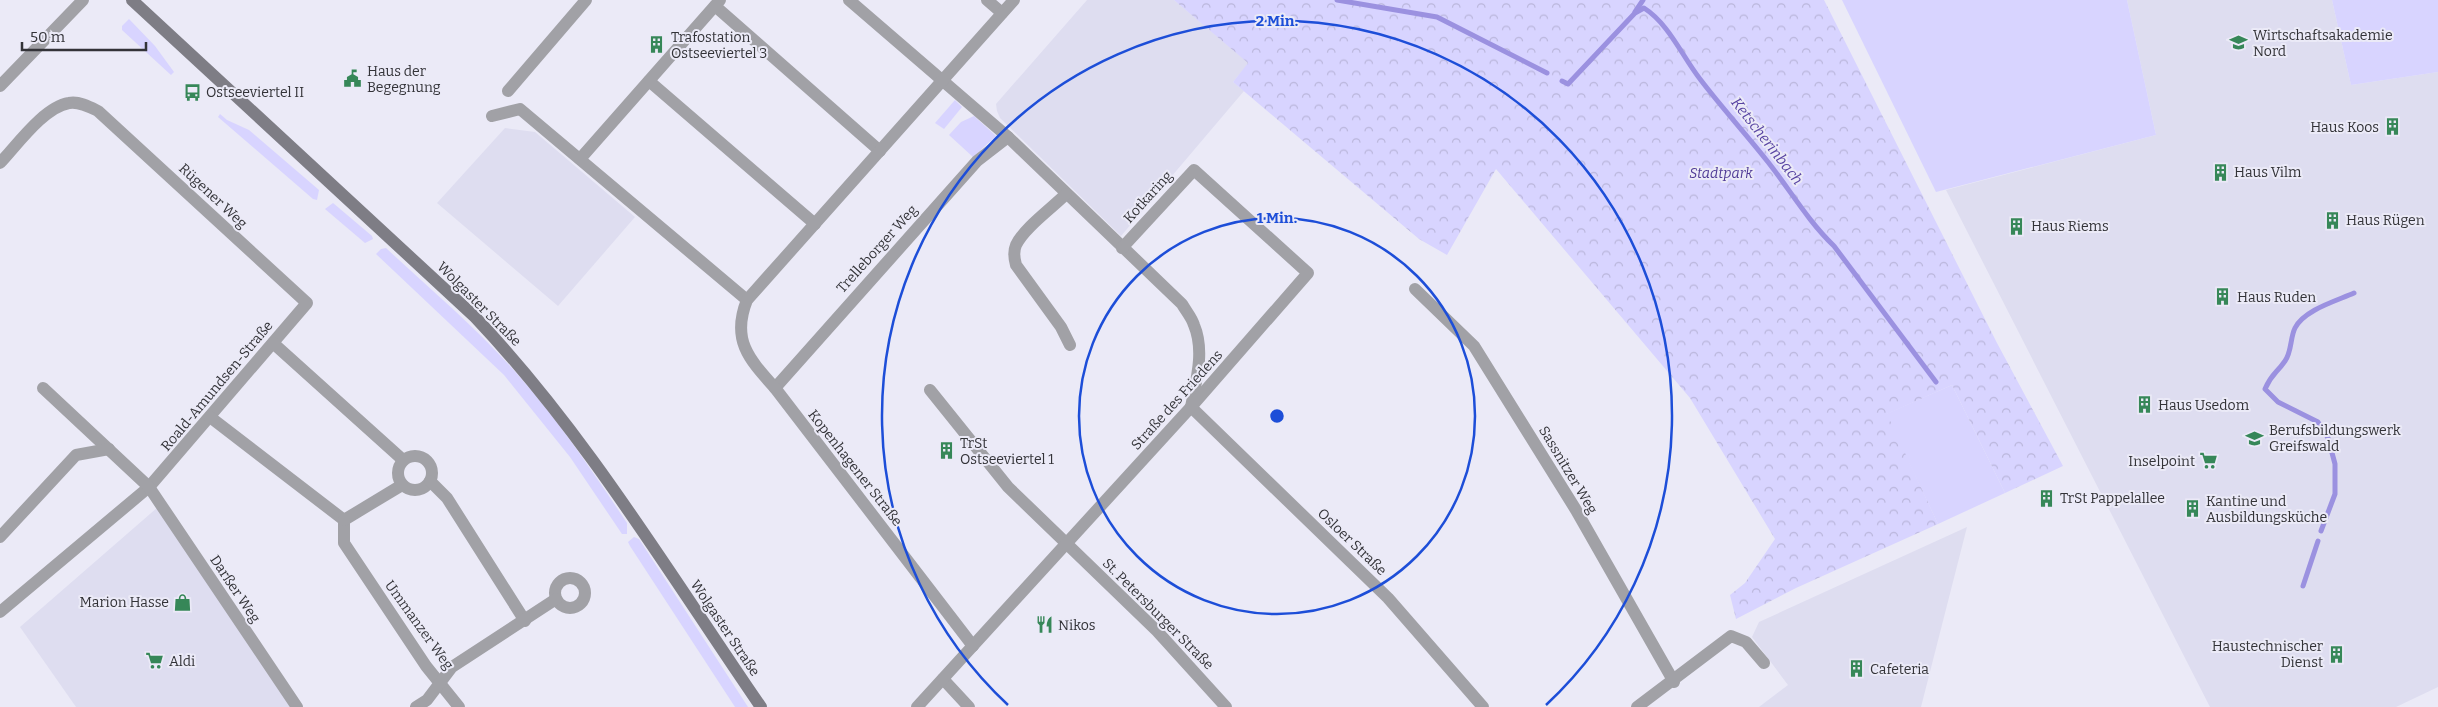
<svg xmlns="http://www.w3.org/2000/svg" width="2438" height="707" font-family="Bitter,serif">
  <style>
    .built { fill: #deddf0 }
    .green { fill: #d8d4ff }
    .park { fill: url(#park-crowns) }
    .lines { fill: none; stroke-linecap: round; stroke-linejoin: round }
    .stream { stroke: #9b91e0; stroke-width: 5 }
    .street { stroke: #a1a1a6; stroke-width: 12 }
    .secondary { stroke: #7e7d85; stroke-width: 12 }
    .ring { fill: none; stroke: #1d4ed8; stroke-width: 2.5 }
    .labels { text-anchor: middle; dominant-baseline: central; stroke-width: 4; stroke-linejoin: round; paint-order: stroke }
    .poi-label { font-size: 14px; fill: #333338; stroke: #ebeaf7; text-anchor: start }
    .park-label { font-size: 14px; font-style: italic; fill: #4f3a96; stroke: #ebeaf7 }
    .street-label { font-size: 14px; fill: #333338; stroke: #ebeaf7 }
    .water-label { font-size: 15px; font-style: italic; fill: #5844a2; stroke: #ebeaf7 }
    .centre { fill: #1d4ed8; stroke: #ebeaf7; stroke-width: 2.5 }
    .ring-label { font-size: 15px; text-anchor: middle; font-weight: bold; fill: #1d4ed8; stroke: #ebeaf7; stroke-width: 4; stroke-linejoin: round; paint-order: stroke }
  </style>
  <defs>
    <pattern id="park-crowns" width="20" height="18" patternUnits="userSpaceOnUse" patternTransform="scale(1.25)"><rect width="20" height="18" fill="#d8d4ff"/><path d="M2 6a3 3 0 1 1 6 0M12 15a3 3 0 1 1 6 0" fill="none" stroke="#bab6db"/></pattern>
  </defs>
  <rect width="100%" height="100%" fill="#ebeaf7"/>
  <g class="built">
    <polygon points="1087,0 1174,0 1249,63 1233,82 1244,91 1121,236 1000,118 997,111 996,104"/>
    <polygon points="2127,0 2332,0 2351,85 2438,72 2438,687 2396,707 2210,707 1946,190 2156,135"/>
    <polygon points="505,128 535,132 635,217 558,306 437,203"/>
    <polygon points="158,507 296,707 76,707 20,627"/>
    <polygon points="1967,527 1921,707 1759,707 1788,685 1752,637 1759,622"/>
  </g>
  <g class="green">
    <polygon points="1842,0 2127,0 2156,135 1936,192"/>
    <polygon points="2332,0 2438,0 2438,72 2351,85"/>
    <polygon points="129,19 155,46 174,72 171,75 122,30 122,26"/>
    <polygon points="955,100 962,107 944,129 935,123"/>
    <polygon points="220,114 227,120 249,130 319,190 317,200 313,199 218,117"/>
    <polygon points="974,116 996,136 973,157 949,135 961,122"/>
    <polygon points="333,203 372,236 373,239 365,243 325,209"/>
    <path d="M386,248C431,290 478,329 518,375C559,421 593,472 627,523V534H622L570,457L504,375L376,254L381,249Z"/>
    <polygon points="1952,385 2005,493 1938,524 1886,414"/>
    <polygon points="634,537 639,539 748,707 735,707 630,546 628,542"/>
  </g>
  <polygon class="park" points="1174,0 1824,0 1997,343 2063,466 2005,493 1952,385 1887,414 1938,524 1796,588 1736,619 1730,595 1745,583 1775,539 1690,398 1496,169 1447,255 1419,239 1233,82 1248,63"/>
  <g class="lines">
    <g class="stream">
      <polyline points="1337,0 1437,17 1547,73"/>
      <polyline points="1635,12 1643,0"/>
      <path d="M1562,81L1568,84L1635,13L1644,8C1669,24 1682,56 1700,79C1722,108 1746,134 1768,162C1790,190 1808,221 1834,246L1936,382"/>
      <path d="M2321,531L2335,494V464L2328,438L2318,422L2278,402L2265,389C2272,373 2276,374 2285,361C2292,351 2290,338 2295,328C2304,310 2336,301 2354,293"/>
      <polyline points="2303,586 2318,541"/>
    </g>
    <g class="street">
      <path d="M849,0L1008,137L1182,304C1186,311 1192,318 1194,325C1205,351 1196,381 1191,407"/>
      <polyline points="987,0 1002,13"/>
      <polyline points="715,6 880,151"/>
      <polyline points="649,81 815,224"/>
      <polyline points="0,86 83,0"/>
      <polyline points="508,91 586,0"/>
      <polyline points="492,116 520,109 747,300"/>
      <polyline points="580,159 720,0"/>
      <path d="M0,163C17,145 44,107 69,103C79,101 90,107 98,111L307,303L149,487L0,612"/>
      <path d="M1066,194C1052,208 1024,228 1016,245C1013,252 1014,258 1016,265L1061,327L1070,345"/>
      <polyline points="1415,289 1474,346 1576,510 1674,682"/>
      <polyline points="273,343 403,460"/>
      <polyline points="43,388 149,487 297,707"/>
      <polyline points="775,388 977,161 1008,137"/>
      <polyline points="930,390 1008,487 1157,631 1226,707"/>
      <polyline points="1191,407 1388,598 1483,707"/>
      <polyline points="210,417 344,520 344,543 426,666 459,707"/>
      <circle cx="415" cy="473" r="17"/>
      <polyline points="430,481 447,498 525,621"/>
      <polyline points="344,520 402,485"/>
      <polyline points="0,537 76,455 109,449"/>
      <circle cx="570" cy="593" r="15"/>
      <path d="M973,646L775,388C749,359 731,340 747,300L1014,0"/>
      <polyline points="943,679 969,707"/>
      <polyline points="416,707 427,700 452,667 556,599"/>
      <polyline points="917,707 1191,407 1308,273 1194,170 1122,248"/>
      <polyline points="1637,707 1731,636 1746,642 1764,663"/>
    </g>
    <path class="secondary" d="M132,0L475,317C586,434 670,575 761,707"/>
  </g>
  <g class="ring">
    <circle cx="1277" cy="416" r="198"/>
    <path d="M1008 705A395 395 0 1 1 1546 705"/>
  </g>
  <defs>
    <symbol id="university-bare" viewBox="-9 -9 18 18"><path d="M0-5L7-2L0 1L-7-2ZM-4 1L0 2.5L4 1V4Q0 6-4 4Z" fill="#368758" stroke="#ebeaf7" stroke-width="2.5" paint-order="stroke"/></symbol>
    <symbol id="building-bare" viewBox="-9 -9 18 18"><path d="M-4-6H4V6H1V3H-1V6H-4ZM-2.5-4.3h1.7v1.8h-1.7ZM.8-4.3h1.7v1.8H.8ZM-2.5-1h1.7V.8h-1.7ZM.8-1h1.7V.8H.8Z" fill="#368758" stroke="#ebeaf7" stroke-width="2.5" paint-order="stroke"/></symbol>
    <symbol id="civic-bare" viewBox="-9 -9 18 18"><path d="M-.6-6.5H3V-4.5H.6V-3L4-1V1h2V6H-6V1h2V-1L-.6-3ZM-1.2 2.5V6h2.4V2.5Z" fill="#368758" stroke="#ebeaf7" stroke-width="2.5" paint-order="stroke"/></symbol>
    <symbol id="bus-bare" viewBox="-9 -9 18 18"><path d="M-5-6H5V4H4V6H2V4H-2V6H-4V4H-5ZM-3.5-4V0h7V-4ZM-3.5 1.2v1.5H-2V1.2ZM2 1.2v1.5H3.5V1.2Z" fill="#368758" stroke="#ebeaf7" stroke-width="2.5" paint-order="stroke"/></symbol>
    <symbol id="supermarket-bare" viewBox="-9 -9 18 18"><path d="M-6-5.5h2.5l.6 2H6L4.5 2H-2.5L-4.4-4H-6ZM-1.5 3.2a1.3 1.3 0 1 0 .1 0ZM3 3.2a1.3 1.3 0 1 0 .1 0Z" fill="#368758" stroke="#ebeaf7" stroke-width="2.5" paint-order="stroke"/></symbol>
    <symbol id="shop-bare" viewBox="-9 -9 18 18"><path d="M-5-2.5h2.3a2.7 3.5 0 0 1 5.4 0H5L5.5 6h-11ZM-1.5-2.5h3a1.5 2.3 0 0 0-3 0Z" fill="#368758" stroke="#ebeaf7" stroke-width="2.5" paint-order="stroke"/></symbol>
    <symbol id="restaurant-bare" viewBox="-9 -9 18 18"><path d="M-5-6h1v4h1v-4h1v4h1v-4h1v5L-1.5 .5V6h-2V.5L-5-1ZM5-6V6H3V1.5H1.5Q1.5-4 5-6Z" fill="#368758" stroke="#ebeaf7" stroke-width="2.5" paint-order="stroke"/></symbol>
  </defs>
  <g fill-rule="evenodd">
    <use href="#university-bare" x="2226" y="30" width="25" height="25"/>
    <use href="#building-bare" x="644" y="32" width="25" height="25"/>
    <use href="#civic-bare" x="340" y="66" width="25" height="25"/>
    <use href="#bus-bare" x="180" y="80" width="25" height="25"/>
    <use href="#building-bare" x="2380" y="114" width="25" height="25"/>
    <use href="#building-bare" x="2208" y="160" width="25" height="25"/>
    <use href="#building-bare" x="2320" y="208" width="25" height="25"/>
    <use href="#building-bare" x="2004" y="214" width="25" height="25"/>
    <use href="#building-bare" x="2210" y="284" width="25" height="25"/>
    <use href="#building-bare" x="2132" y="392" width="25" height="25"/>
    <use href="#university-bare" x="2242" y="426" width="25" height="25"/>
    <use href="#building-bare" x="934" y="438" width="25" height="25"/>
    <use href="#supermarket-bare" x="2196" y="448" width="25" height="25"/>
    <use href="#building-bare" x="2034" y="486" width="25" height="25"/>
    <use href="#building-bare" x="2180" y="496" width="25" height="25"/>
    <use href="#shop-bare" x="170" y="590" width="25" height="25"/>
    <use href="#restaurant-bare" x="1032" y="612" width="25" height="25"/>
    <use href="#building-bare" x="2324" y="642" width="25" height="25"/>
    <use href="#supermarket-bare" x="142" y="648" width="25" height="25"/>
    <use href="#building-bare" x="1844" y="656" width="25" height="25"/>
  </g>
  <g class="labels">
    <g class="poi-label">
      <text x="2253" y="35">Wirtschaftsakademie<tspan x="2253" dy="16">Nord</tspan></text>
      <text x="671" y="37">Trafostation<tspan x="671" dy="16">Ostseeviertel 3</tspan></text>
      <text x="367" y="71">Haus der<tspan x="367" dy="16">Begegnung</tspan></text>
      <text x="206" y="92">Ostseeviertel II</text>
      <text x="2379" y="127" text-anchor="end">Haus Koos</text>
      <text x="2234" y="172">Haus Vilm</text>
      <text x="2346" y="220">Haus Rügen</text>
      <text x="2031" y="226">Haus Riems</text>
      <text x="2237" y="297">Haus Ruden</text>
      <text x="2158" y="405">Haus Usedom</text>
      <text x="2269" y="430">Berufsbildungswerk<tspan x="2269" dy="16">Greifswald</tspan></text>
      <text x="960" y="443">TrSt<tspan x="960" dy="16">Ostseeviertel 1</tspan></text>
      <text x="2195" y="461" text-anchor="end">Inselpoint</text>
      <text x="2060" y="498">TrSt Pappelallee</text>
      <text x="2206" y="501">Kantine und<tspan x="2206" dy="16">Ausbildungsküche</tspan></text>
      <text x="169" y="602" text-anchor="end">Marion Hasse</text>
      <text x="1058" y="625">Nikos</text>
      <text x="2323" y="646" text-anchor="end">Haustechnischer<tspan x="2323" dy="16">Dienst</tspan></text>
      <text x="169" y="661">Aldi</text>
      <text x="1870" y="669">Cafeteria</text>
    </g>
    <g class="park-label">
      <text x="1721" y="173">Stadtpark</text>
    </g>
    <g class="street-label">
      <text transform="translate(213 196) rotate(43)">Rügener Weg</text>
      <text transform="translate(1148 197) rotate(-48)">Kotkaring</text>
      <text transform="translate(877 249) rotate(-48)">Trelleborger Weg</text>
      <text transform="translate(479 304) rotate(45)">Wolgaster Straße</text>
      <text transform="translate(217 386) rotate(-50)">Roald-Amundsen-Straße</text>
      <text transform="translate(1177 400) rotate(-48)">Straße des Friedens</text>
      <text transform="translate(855 468) rotate(52)">Kopenhagener Straße</text>
      <text transform="translate(1568 470) rotate(59)">Sassnitzer Weg</text>
      <text transform="translate(1352 542) rotate(44)">Osloer Straße</text>
      <text transform="translate(235 589) rotate(56)">Darßer Weg</text>
      <text transform="translate(1158 614) rotate(45)">St. Petersburger Straße</text>
      <text transform="translate(419 625) rotate(54)">Ummanzer Weg</text>
      <text transform="translate(725 628) rotate(56)">Wolgaster Straße</text>
    </g>
    <g class="water-label">
      <text transform="translate(1767 141) rotate(52)">Ketscherinbach</text>
    </g>
  </g>
  <circle cx="1277" cy="416" r="8" class="centre"/>
  <g class="ring-label">
    <text x="1277" y="26">2 Min.</text>
    <text x="1277" y="223">1 Min.</text>
  </g>
  <path d="M22 42v8h124v-8" fill="none" stroke="#333338" stroke-width="2.5"/>
  <text x="30" y="42" font-size="15" fill="#333338" stroke="#ebeaf7" stroke-width="4" paint-order="stroke">50 m</text>
</svg>
